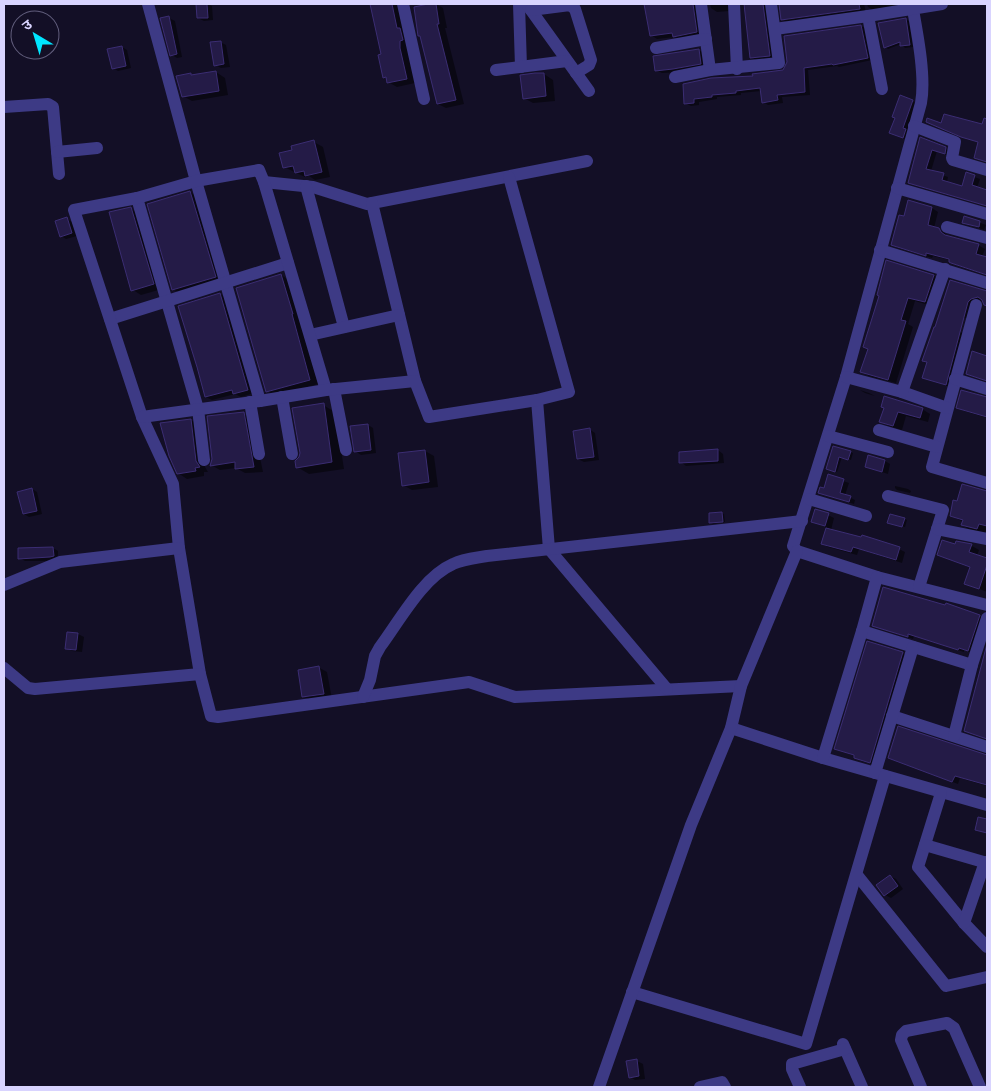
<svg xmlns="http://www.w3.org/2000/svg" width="991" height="1091" font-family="Ubuntu,'Noto Sans Devanagari',sans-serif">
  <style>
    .shadow { fill: #0007 }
    .building { fill: #241b47; stroke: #3b2d73 }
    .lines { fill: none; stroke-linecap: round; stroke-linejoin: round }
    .minor { stroke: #3d3a85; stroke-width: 12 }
  </style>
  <rect width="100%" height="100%" fill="#130f26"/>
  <g class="shadow">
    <polygon points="198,4 208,4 212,6 213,20 204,21 198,18"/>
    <polygon points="372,4 399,4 415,83 397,87 388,82 388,79 384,77 383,55"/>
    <polygon points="436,4 443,8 447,28 445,28 464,104 446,108 438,104 415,8"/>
    <polygon points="644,4 701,4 702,36 680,40 675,37 657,39 651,35"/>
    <polygon points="710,4 728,4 729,11 717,12 711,8"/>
    <polygon points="743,4 770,4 776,59 758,61 751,57 747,11 744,9"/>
    <polygon points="780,4 864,4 866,12 789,23 782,19"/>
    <polygon points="867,4 903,4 903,6 874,11 868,7"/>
    <polygon points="169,18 175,21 182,57 177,58 172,55"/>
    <polygon points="906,19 909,21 913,47 905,48 901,44 888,49 885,47"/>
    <polygon points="861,26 867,29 872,60 839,67 837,66 808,70 810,95 782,97 783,103 768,105 763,102 761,91 741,93 741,95 717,97 717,99 699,102 699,105 691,106 685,103 684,85 754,77 784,71"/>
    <polygon points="220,42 226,45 230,67 221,68 215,65"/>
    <polygon points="122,47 127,50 131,68 118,71 113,68"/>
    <polygon points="699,50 704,53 706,66 680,72 662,73 656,70"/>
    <polygon points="216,72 225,78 228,95 192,101 183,96 191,74 194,76"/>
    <polygon points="544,74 553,80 555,101 533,103 524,98"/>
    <polygon points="901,97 918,104 908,140 891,133"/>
    <polygon points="921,139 950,151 949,156 937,151 931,171 948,177 947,182 962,187 966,174 980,179 977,188 987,191 987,206 909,182"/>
    <polygon points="314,142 323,147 330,177 315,180 309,176 305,177 284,167 293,151"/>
    <polygon points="190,192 198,197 223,282 181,294 173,289"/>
    <polygon points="909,201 932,208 938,212 934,228 945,233 947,237 978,245 985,249 982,257 987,258 987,275 958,266 950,260 933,256 932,258 898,248 892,244 905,218"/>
    <polygon points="131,209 140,214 162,289 141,295 133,290"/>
    <polygon points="965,217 986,225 984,230 964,222"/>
    <polygon points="66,218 72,222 77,236 66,239 61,236"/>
    <polygon points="887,262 934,276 941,281 932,306 915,301 908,324 913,327 896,383 869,376 862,372 869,350 864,347 880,296"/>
    <polygon points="281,275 289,280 318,384 275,396 267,391"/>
    <polygon points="951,282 987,292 987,306 981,300 975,306 971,319 959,317 956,330 967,335 952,388 924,377 928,363 923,360 936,328"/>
    <polygon points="220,294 226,298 254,393 241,397 235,394 212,400 206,397 180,307"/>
    <polygon points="860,390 869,393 875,396 865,393"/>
    <polygon points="985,398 987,398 987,418 964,411 958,408"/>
    <polygon points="323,405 335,412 344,469 309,474 297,467"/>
    <polygon points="885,408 922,409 930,414 928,422 906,416 902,430 889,426 881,422"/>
    <polygon points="243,414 252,419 263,472 245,473 236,468 220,470 211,465"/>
    <polygon points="191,420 200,425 205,467 208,472 204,472 204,476 187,479 178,473"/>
    <polygon points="368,425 373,428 376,453 361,455 355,451"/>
    <polygon points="589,429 595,433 599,460 584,462 578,459"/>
    <polygon points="834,447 853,453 851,460 842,457 837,472 827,469"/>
    <polygon points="718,450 723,454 724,463 686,466 681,462"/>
    <polygon points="425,451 434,456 438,487 412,490 403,485"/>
    <polygon points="885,461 890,464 888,474 866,467"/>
    <polygon points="829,476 849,483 845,495 855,500 854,504 820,493 825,489"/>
    <polygon points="895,486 908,489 911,491 910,493 897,490 895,488"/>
    <polygon points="32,489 37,492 42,514 29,517 24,514"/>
    <polygon points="987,491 987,528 985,533 970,530 962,525 963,522 951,515"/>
    <polygon points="722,513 724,514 725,522 713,524 711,522"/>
    <polygon points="828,515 834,518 831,530 899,549 905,552 902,563 859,549 857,555 828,547 823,544 827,527 813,522"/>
    <polygon points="904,519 907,520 905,527 891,524"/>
    <polygon points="957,542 972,546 979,550 977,556 987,559 987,592 965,583 971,568 939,555 955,546"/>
    <polygon points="53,548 58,551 58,558 49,561 25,561 20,558"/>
    <polygon points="979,616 985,619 974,653 964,650 964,652 914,636 913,639 873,625"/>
    <polygon points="68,633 78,634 84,637 82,652 72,651 67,648"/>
    <polygon points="987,647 987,739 965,730"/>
    <polygon points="902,653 908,657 875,765 861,761 855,756 836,749"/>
    <polygon points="318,667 327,672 332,699 312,701 303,696"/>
    <polygon points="984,756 987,756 987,786 960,778 958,784 889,758"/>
    <polygon points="890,876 896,879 903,889 891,898 885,895"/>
    <polygon points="637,1061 643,1064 645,1079 635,1080 630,1077"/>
  </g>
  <g class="building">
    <polygon points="196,4 207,4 208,18 197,18"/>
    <polygon points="370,4 392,4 397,28 400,28 403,40 400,41 400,48 407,79 387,83 386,77 383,78 378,55 381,54"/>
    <polygon points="428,4 436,4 439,24 437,24 456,100 437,104 420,36 418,36 414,7"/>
    <polygon points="644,4 693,4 697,32 673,37 672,33 650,36"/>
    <polygon points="744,4 763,4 770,56 750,58"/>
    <polygon points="779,4 859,4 860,9 781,20"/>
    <polygon points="169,16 177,54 170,56 160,18"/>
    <polygon points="906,18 910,45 900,46 900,42 884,48 878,23"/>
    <polygon points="861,25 868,58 833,65 832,64 804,68 805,92 777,95 778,100 762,103 760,88 736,91 736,93 712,95 712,97 694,99 694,103 684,104 683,84 711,78 753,76 752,74 783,70 787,62 784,36"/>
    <polygon points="221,41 224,64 214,66 210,42"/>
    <polygon points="122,46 126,66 112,69 107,49"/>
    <polygon points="699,49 701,64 673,69 655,71 653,56"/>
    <polygon points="216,71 219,91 182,97 176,76 191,73 191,75"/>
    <polygon points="535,73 544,73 546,96 523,99 520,75"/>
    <polygon points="900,95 913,100 903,128 906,129 903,138 889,133 895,118 892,117"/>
    <polygon points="944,114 982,124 984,118 987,119 987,162 974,158 978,142 961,137 926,122 927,118 941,123"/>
    <polygon points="920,137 946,147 945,154 932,150 926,169 944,173 942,180 962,186 966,172 975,175 972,185 987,190 987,206 908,183"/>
    <polygon points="314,140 322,172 305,176 304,171 295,173 293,166 283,168 279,153 292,150 291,146"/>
    <polygon points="190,191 216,277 172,290 147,204"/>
    <polygon points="908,200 932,207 928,225 939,228 941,232 945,235 979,244 976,254 987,257 987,275 951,263 949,262 949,259 926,253 926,256 891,245 899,215 904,216"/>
    <polygon points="131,207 154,284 131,291 109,212"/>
    <polygon points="964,216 980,221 979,227 962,223"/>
    <polygon points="67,217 72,233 60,237 55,221"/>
    <polygon points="886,260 934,275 925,302 908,298 901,320 906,321 888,380 860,372 868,349 863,347 879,296 877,295"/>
    <polygon points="281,274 293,314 292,314 310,380 266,392 236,288"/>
    <polygon points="950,280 987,291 987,306 984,305 982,300 978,297 971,299 968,302 946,385 922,378 927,362 922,361 934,327 935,327"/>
    <polygon points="220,293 248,390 233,394 232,390 205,397 197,367 178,306"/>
    <polygon points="972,351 987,356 987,381 966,374"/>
    <polygon points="961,390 987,397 987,417 956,408"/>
    <polygon points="884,396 923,408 920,418 898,412 893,426 879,422 884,408 881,407"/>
    <polygon points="324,403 332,462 296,468 295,461 299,457 300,453 292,408"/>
    <polygon points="244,412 254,467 235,469 235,462 210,466 212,459 207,416"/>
    <polygon points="191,419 196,461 200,467 195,468 196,471 177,474 169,456 160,423"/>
    <polygon points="368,424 371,450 354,452 350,426"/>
    <polygon points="590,428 594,457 577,459 573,431"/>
    <polygon points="833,446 851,451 848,460 839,457 835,472 826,469"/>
    <polygon points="718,449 718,461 679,463 679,452"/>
    <polygon points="425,450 429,482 402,486 398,453"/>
    <polygon points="868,455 885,460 882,472 865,467"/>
    <polygon points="828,474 844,479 840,493 851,496 849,502 818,493 820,487 824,488"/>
    <polygon points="962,484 987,491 987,526 979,524 977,529 961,525 963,520 950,516 953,500 957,501"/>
    <polygon points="32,488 37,511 23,514 17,492"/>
    <polygon points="815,509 829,513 825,526 811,522"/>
    <polygon points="722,512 723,522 709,523 709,513"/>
    <polygon points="890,514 905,518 902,527 887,523"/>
    <polygon points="826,528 861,537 862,535 900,547 896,560 853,547 851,552 821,544"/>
    <polygon points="942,540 955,544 956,541 972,544 969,552 987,558 987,565 979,589 964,584 970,567 937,555"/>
    <polygon points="53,547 54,556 50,557 18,559 18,548"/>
    <polygon points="883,587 945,605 946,603 980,615 968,651 959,648 958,650 908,634 908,637 872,626"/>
    <polygon points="67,632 78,633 76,650 65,649"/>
    <polygon points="867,641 903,652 870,763 854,758 854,755 834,749"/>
    <polygon points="987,644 987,739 964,731"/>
    <polygon points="319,666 324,694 302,697 298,670"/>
    <polygon points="898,726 987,755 987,785 955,776 952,782 888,758"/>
    <polygon points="978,817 987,819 987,833 975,830"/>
    <polygon points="890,875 898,886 884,896 876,885"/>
    <polygon points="637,1059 639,1076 629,1078 626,1061"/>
  </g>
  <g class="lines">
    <g class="minor">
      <polyline points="148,4 196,181 260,401"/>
      <polyline points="403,4 424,99"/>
      <polyline points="519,4 521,67"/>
      <polyline points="701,4 710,70"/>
      <polyline points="734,4 737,69"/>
      <path d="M912,4C917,32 926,76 921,103L846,377L793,546L797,551L877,577L987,605"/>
      <polyline points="528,6 589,91"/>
      <polyline points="531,10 570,5 575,9 591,60 589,65 576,73"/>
      <polyline points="868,16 882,89"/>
      <polyline points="775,29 868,16 942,4"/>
      <polyline points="656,48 706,39"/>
      <polyline points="496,70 567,61"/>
      <polyline points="675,77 710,70 779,63 771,4"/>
      <polyline points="4,107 48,104 53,107 59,174"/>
      <polyline points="914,126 955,142 952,158 953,160 987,170"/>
      <polyline points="57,152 97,148"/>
      <polyline points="264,182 313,187 367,204 587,161"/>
      <polyline points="306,186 344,327"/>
      <polyline points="897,188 987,214"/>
      <polyline points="137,198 198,409 204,460"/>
      <polyline points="372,203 415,381"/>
      <polyline points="947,227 987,238"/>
      <polyline points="880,250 987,283"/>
      <polyline points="976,305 932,467 987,483"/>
      <polyline points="110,319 288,263"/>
      <polyline points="310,335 399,315"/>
      <polyline points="846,377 902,392 947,408"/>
      <polyline points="955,379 987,389"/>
      <polyline points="334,389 346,450"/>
      <polyline points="326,390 264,182 259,170 196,181 137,198 74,210 142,417 173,484 179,548 200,674 211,716 218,717 469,682 515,697 741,686"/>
      <polyline points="902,392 945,269"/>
      <polyline points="282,397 292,454"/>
      <polyline points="537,400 549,549 667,689"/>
      <polyline points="250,402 259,454"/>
      <polyline points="142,417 260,401 326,390 415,381 429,417 537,400 569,392 509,177"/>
      <polyline points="879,430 937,447"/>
      <polyline points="828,436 888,452"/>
      <polyline points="888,496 943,510 919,587"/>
      <polyline points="809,499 866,516"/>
      <polyline points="937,529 987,539"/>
      <polyline points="4,585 60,562 179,548"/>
      <polyline points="862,631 972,665"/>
      <polyline points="4,668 28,688 35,689 200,674"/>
      <path d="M363,697L370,680L375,656L380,647C400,620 423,577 453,564C463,559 476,558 487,556L802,521"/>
      <polyline points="892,716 987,747"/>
      <polyline points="731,728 823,758 987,805"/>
      <polyline points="954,736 972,665 987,618"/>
      <polyline points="823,758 862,631 877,577"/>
      <polyline points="875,773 913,647"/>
      <polyline points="941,793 918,867 964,923 987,947"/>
      <polyline points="925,845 987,863"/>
      <polyline points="857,875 946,986 987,977"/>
      <polyline points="964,923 985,862"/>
      <polyline points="632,992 806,1044 885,776"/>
      <polyline points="843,1044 862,1087"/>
      <polyline points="599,1087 691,825 731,728 741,686 797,551"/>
      <polyline points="700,1087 722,1082 725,1087"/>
      <polyline points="800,1087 792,1069 792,1064 845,1049"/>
      <polyline points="921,1087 901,1040 902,1035 906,1031 947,1023 954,1028 980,1087"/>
    </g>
  </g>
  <rect width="991" height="1091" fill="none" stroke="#d9d4ff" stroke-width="10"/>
  <g transform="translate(35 35) rotate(322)"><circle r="24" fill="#130f26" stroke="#625e7d"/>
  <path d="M0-4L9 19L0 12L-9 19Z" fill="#00e5ff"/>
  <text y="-8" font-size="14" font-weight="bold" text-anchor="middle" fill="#d9d4ff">उ</text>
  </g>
</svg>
